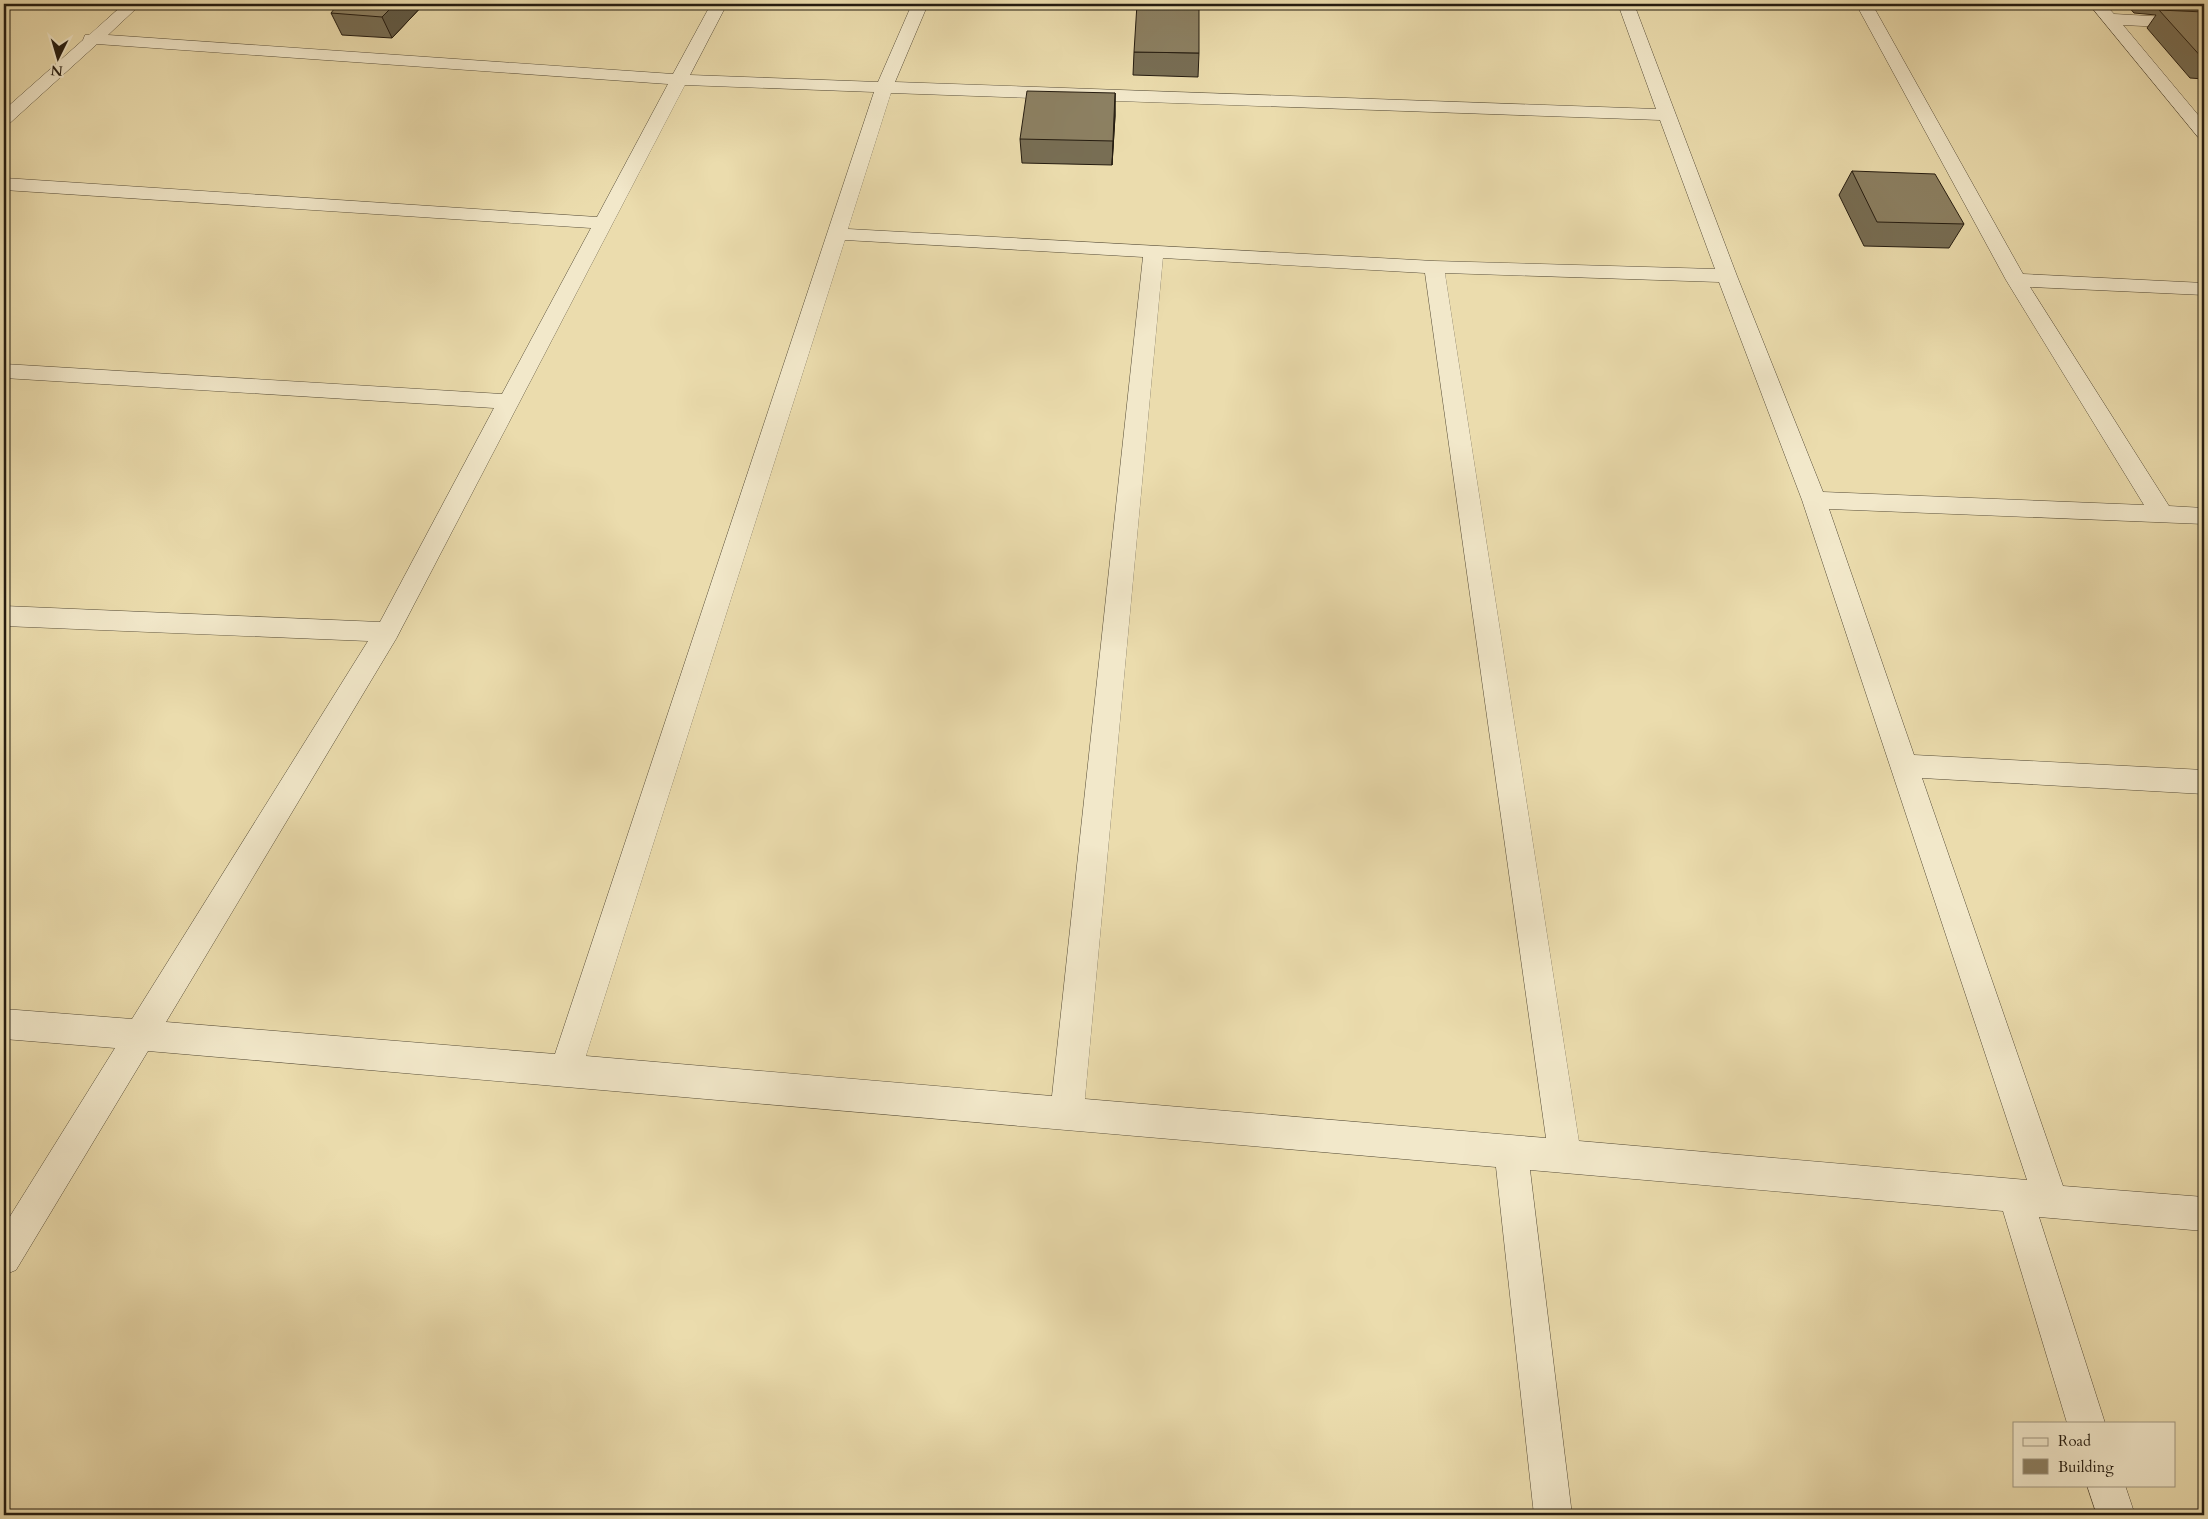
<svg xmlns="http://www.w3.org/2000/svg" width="2208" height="1519" font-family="Cardo,serif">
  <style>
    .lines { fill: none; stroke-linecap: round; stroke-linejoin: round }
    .minor-casing { stroke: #564c37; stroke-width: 1 }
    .minor { fill: #f2e8ca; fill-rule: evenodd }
    .wall { fill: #786e54; stroke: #251c10 }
    .shaded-wall { fill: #625a45; stroke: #251c10 }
    .building { fill: #8c8062; stroke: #251c10 }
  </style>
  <rect width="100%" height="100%" fill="#ebdcad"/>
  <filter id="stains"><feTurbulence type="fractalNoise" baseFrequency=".004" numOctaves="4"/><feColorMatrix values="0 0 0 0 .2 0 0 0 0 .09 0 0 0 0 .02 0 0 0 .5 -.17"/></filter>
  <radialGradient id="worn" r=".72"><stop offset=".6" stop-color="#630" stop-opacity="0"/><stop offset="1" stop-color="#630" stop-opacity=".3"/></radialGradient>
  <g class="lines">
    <defs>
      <g id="minor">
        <path d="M124,4H141L108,35L673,74L711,4H727L690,75L878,82L912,4H928L895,82L1656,109L1618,4H1634L1737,276L1823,492L2144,505L2006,280L1856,4H1872L2023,274L2204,283V295L2030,287L2169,506L2204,508V524L1829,509L1914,755L2204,770V794L1922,778L2063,1186L2204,1197V1231L2039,1217L2105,1423H2067L2003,1211L1530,1170L1572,1515H1534L1496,1167L148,1051L16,1270L4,1275V1226L115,1048L4,1039V1009L132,1019L368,641L4,626V606L380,622L494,408L4,378V364L502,394L591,228L4,190V178L597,217L668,84L97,44L10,123L4,124V110L83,40L85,35H89ZM685,85L874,92L555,1054L166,1022L396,639ZM891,93L1660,120L1715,269L1434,261L848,229ZM845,240L1143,257L1052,1096L586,1056ZM1163,258L1425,273L1546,1138L1085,1099ZM1445,273L1719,282L1802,500L2027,1180L1579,1141Z"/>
        <polygon points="2089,4 2105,4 2114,14 2204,19 2204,29 2123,25 2204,122 2204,138 2198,137"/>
        <polygon points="2087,1485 2125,1485 2135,1515 2097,1515"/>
      </g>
    </defs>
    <use href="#minor" class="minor-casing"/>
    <use href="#minor" class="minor"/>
  </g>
  <g class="wall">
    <polygon points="424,4 392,38 342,35 331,13"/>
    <polygon points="2126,4 2204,4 2204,79 2190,78 2147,28 2156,15 2134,13"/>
    <polygon points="1134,52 1199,53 1198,77 1133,75"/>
    <polygon points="1115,93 1115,116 1112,165 1022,163 1020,139"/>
    <polygon points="1852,171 1964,224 1949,248 1864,246 1839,195"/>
  </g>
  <g class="shaded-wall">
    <polygon points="395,4 424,4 392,38 382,17"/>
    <polygon points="1115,93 1115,116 1112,165"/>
  </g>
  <g class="building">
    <polygon points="338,4 395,4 382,17 331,13"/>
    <polygon points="1137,4 1199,4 1199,53 1134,52"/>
    <polygon points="2159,10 2204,12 2204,60"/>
    <polygon points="1027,91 1115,93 1113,141 1020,139"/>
    <polygon points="1852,171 1935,174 1964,224 1877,222"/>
  </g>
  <rect width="2208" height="1519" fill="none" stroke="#ebdcad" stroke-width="20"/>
  <rect x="5" y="5" width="2198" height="1509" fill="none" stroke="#251c10" stroke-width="2.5"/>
  <rect x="10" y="10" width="2188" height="1499" fill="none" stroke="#251c10"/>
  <rect x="2013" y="1422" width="162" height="65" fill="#f2e8ca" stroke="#a09680"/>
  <rect x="2023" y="1438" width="25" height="8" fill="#f2e8ca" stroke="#a09680"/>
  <text x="2058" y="1446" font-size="15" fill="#251c10">Road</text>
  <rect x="2023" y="1459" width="25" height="15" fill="#8c8062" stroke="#a09680"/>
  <text x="2058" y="1472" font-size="15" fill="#251c10">Building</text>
  <g transform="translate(58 58) rotate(185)" stroke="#f2e8ca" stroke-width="4" paint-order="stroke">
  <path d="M0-4L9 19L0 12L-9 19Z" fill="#251c10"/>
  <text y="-8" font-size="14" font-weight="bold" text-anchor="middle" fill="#251c10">N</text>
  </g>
  <rect width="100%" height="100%" filter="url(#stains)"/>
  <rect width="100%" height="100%" fill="url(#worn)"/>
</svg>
